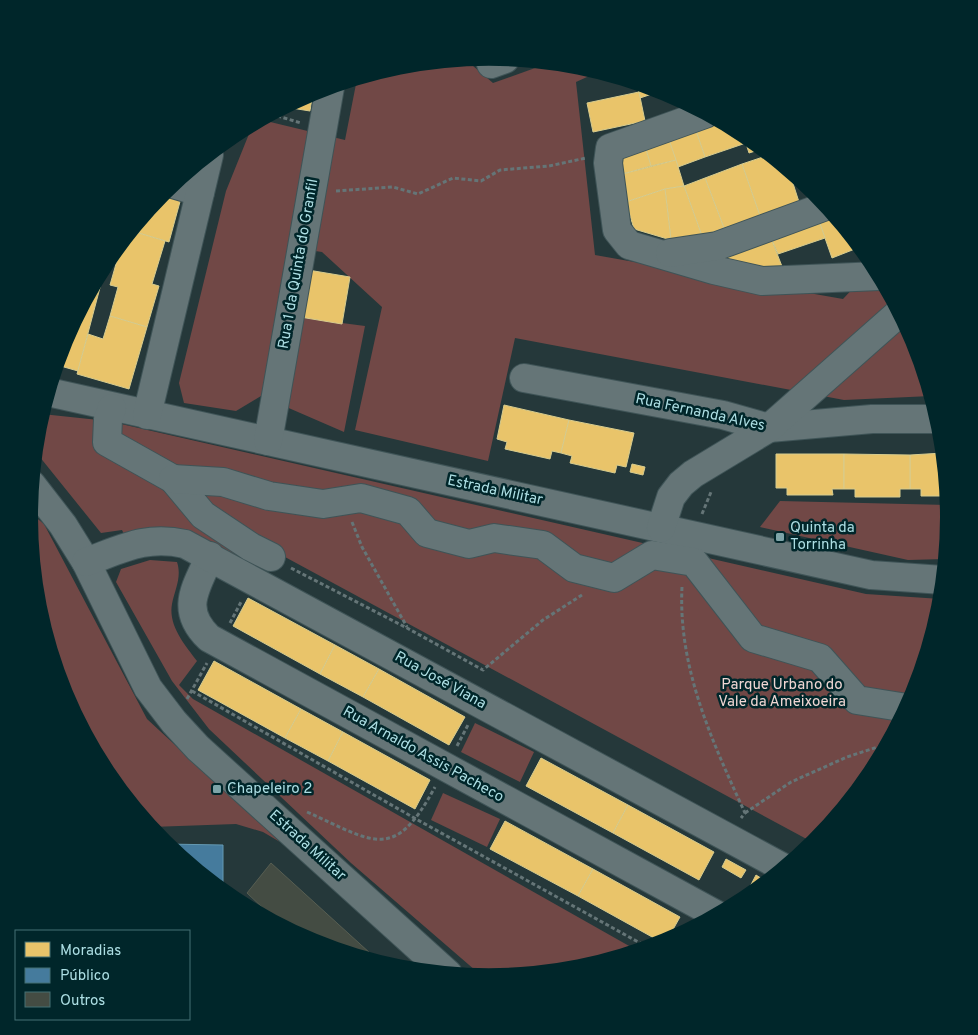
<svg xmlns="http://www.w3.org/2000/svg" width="978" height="1035" font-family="Overpass,sans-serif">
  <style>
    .green { fill: #714846 }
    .homes { fill: #e9c46a; stroke: #d7cc8e }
    .public { fill: #457b9d; stroke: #6499b2 }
    .building { fill: #444c43; stroke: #575e52 }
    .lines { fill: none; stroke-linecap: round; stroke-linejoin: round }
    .minor-casing { stroke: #3f5457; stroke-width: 30 }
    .path { stroke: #657577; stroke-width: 3; stroke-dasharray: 4 2.5; stroke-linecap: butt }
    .minor { stroke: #657577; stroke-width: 28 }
    .poi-dot { fill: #7da4a8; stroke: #00262a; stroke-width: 2 }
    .labels { text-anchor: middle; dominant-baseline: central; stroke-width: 5; stroke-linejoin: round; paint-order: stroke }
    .street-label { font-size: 15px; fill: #acdee3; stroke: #00262a }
    .poi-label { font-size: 15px; fill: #acdee3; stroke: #00262a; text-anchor: start }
    .park-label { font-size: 15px; fill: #efd6d3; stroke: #00262a }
  </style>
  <rect width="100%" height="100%" fill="#25383a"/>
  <g class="green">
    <polygon points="466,60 493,83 549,63 579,66 598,72 576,82 595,255 843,299 874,266 914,342 931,396 844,400 515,338 488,461 355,430 382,307 322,252 295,248 281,315 365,326 344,432 261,396 236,411 184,403 179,383 226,191 253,124 262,120 345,140 357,79 399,66"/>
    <polygon points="42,414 108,421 866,594 941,599 940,608 914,694 872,773 814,843 261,544 247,568 125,536 122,530 101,533 35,451"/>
    <polygon points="780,501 948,505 949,518 945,559 908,560 760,527"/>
    <polygon points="29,512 44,524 147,719 280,842 263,832 236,824 151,827 106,773 64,693 38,607"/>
    <path d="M150,560L177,562C182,577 175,589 172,604C168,626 185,645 197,661L179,685L193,699L638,951L579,969L483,977L351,863L209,729L172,681L116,582L121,569Z"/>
    <polygon points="475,723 534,752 520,782 461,752"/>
    <polygon points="443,793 500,819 487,847 431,820"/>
  </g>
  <g class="homes">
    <polygon points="637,84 661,91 640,98"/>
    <polygon points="313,92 310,111 285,107"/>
    <polygon points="639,92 645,121 593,132 587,103"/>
    <polygon points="713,118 743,134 746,143 705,157 694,125"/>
    <polygon points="694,125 705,157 678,167 667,134"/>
    <polygon points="667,134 676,160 651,166 644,143"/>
    <polygon points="743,134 745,135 762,149 749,153"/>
    <polygon points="644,143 651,166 619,175 617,152"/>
    <polygon points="769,155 789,171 799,202 760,216 742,164"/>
    <polygon points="676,160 684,186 665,189 626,202 619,175"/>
    <polygon points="742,164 760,216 724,228 705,178"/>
    <polygon points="705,178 724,228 702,236 684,186"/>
    <polygon points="684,186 702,236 671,240 665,189"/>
    <polygon points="665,189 671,240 634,229 626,202"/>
    <polygon points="163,193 181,198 169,242 132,231"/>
    <polygon points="832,213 860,247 832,258 818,218"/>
    <polygon points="818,218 825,238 778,254 769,233"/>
    <polygon points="132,231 165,241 152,284 159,286 147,327 110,316 118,287 110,285 122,243"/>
    <polygon points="769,233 783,269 728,262 723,251"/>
    <polygon points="107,261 78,371 57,365 64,341"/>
    <polygon points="308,270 350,277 342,324 300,317"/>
    <polygon points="110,316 147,327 129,389 77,374 88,334 103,339"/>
    <polygon points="504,405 569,420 561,453 552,451 550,459 505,449 507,442 497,439"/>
    <polygon points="569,420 634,433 626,467 617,465 615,473 570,463 572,456 561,453"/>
    <polygon points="943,453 947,496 921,496 921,489 910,489 910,455"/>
    <polygon points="776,454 844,454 844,489 832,489 833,495 787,495 787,488 776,488"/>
    <polygon points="844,454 910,455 910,489 900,489 900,497 855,497 855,489 844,489"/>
    <polygon points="632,464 645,467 643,475 630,472"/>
    <polygon points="248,598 335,645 320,674 233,626"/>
    <polygon points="335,645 379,669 363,697 320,674"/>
    <polygon points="214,661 301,709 285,738 198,690"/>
    <polygon points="379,669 465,717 449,745 363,697"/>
    <polygon points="301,709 343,732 328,761 285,738"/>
    <polygon points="343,732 430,780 415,809 328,761"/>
    <polygon points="541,758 628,805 613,833 526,786"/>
    <polygon points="628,805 714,852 699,880 613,833"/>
    <polygon points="505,821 593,869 578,896 490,849"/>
    <polygon points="726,859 746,870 741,878 722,867"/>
    <polygon points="593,869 680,917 666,942 663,943 578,896"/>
    <polygon points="756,875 767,882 742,902"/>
  </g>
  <polygon class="public" points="165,844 223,845 223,885 214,885"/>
  <polygon class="building" points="271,863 382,964 313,943 282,926 247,893"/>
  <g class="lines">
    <defs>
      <g id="minor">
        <polyline points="491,64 505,59"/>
        <polyline points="705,114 610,148 608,163 617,230 629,245 714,270 762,281 879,276"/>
        <polyline points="173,184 200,192"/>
        <polyline points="670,253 717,246 826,206"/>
        <polyline points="524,378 723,415 769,428 872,419 938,419"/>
        <polyline points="48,392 871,575 943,580"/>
        <polyline points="112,408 108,419 107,442 173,479 203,515 251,547 271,557"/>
        <polyline points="147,415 209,155"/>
        <polyline points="268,441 330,87"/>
        <polyline points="173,479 223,482 269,496 323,504 361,498 408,511 427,533 469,544 494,538 543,545 574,568 614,578 652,555 694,562 753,638 820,658 857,700 907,708"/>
        <polyline points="32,485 63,525 86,562 148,688 174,722 198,748 448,974"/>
        <polyline points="661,528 671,497 681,484 693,474 769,428 899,313"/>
        <path d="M210,556C196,588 179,609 209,638L717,915"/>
        <path d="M86,562C122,549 146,535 185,544L784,868"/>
      </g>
    </defs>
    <use href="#minor" class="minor-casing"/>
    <g class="path">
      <polyline points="271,114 301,123"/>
      <polyline points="336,191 393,187 418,194 453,178 481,181 500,170 549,166 586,158"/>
      <polyline points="702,514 711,492"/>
      <polyline points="352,522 362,547 407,627"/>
      <polyline points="291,568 407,628 483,670 543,620 582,595"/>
      <path d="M682,587C678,668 712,741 745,813L741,818"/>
      <polyline points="230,623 241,602"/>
      <polyline points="192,691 416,819 649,948"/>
      <polyline points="187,699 207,663"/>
      <polyline points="457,746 469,723"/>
      <path d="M307,812C374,842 394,863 435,787"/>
      <polyline points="745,813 791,782 847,757 887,744"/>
    </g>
    <use href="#minor" class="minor"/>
  </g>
  <g class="poi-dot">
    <rect x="775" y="532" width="10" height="10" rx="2.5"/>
    <rect x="212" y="784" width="10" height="10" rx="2.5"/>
  </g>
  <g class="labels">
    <g class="street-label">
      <text transform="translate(299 264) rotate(-80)">Rua 1 da Quinta do Granfil</text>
      <text transform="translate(700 413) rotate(12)">Rua Fernanda Alves</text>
      <text transform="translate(495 491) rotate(12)">Estrada Militar</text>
      <text transform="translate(440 681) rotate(29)">Rua José Viana</text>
      <text transform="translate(423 755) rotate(29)">Rua Arnaldo Assis Pacheco</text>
      <text transform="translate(307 846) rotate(42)">Estrada Militar</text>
    </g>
    <g class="poi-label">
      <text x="790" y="528">Quinta da<tspan x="790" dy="17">Torrinha</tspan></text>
      <text x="227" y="789">Chapeleiro 2</text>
    </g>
    <g class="park-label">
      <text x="782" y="685">Parque Urbano do<tspan x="782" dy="17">Vale da Ameixoeira</tspan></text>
    </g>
  </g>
  <path d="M0 0H978V1035H0ZM38 517a451 451 0 1 1 902 0a451 451 0 1 1-902 0Z" fill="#00262a" fill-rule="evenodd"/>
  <rect x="15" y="930" width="175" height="90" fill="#00262a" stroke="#457074"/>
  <rect x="25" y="942" width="25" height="15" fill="#e9c46a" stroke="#457074"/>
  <text x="60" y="955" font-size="15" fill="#acdee3">Moradias</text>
  <rect x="25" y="968" width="25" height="15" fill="#457b9d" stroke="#457074"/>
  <text x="60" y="980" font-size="15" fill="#acdee3">Público</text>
  <rect x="25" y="992" width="25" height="15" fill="#444c43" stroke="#457074"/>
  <text x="60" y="1005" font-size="15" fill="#acdee3">Outros</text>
</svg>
